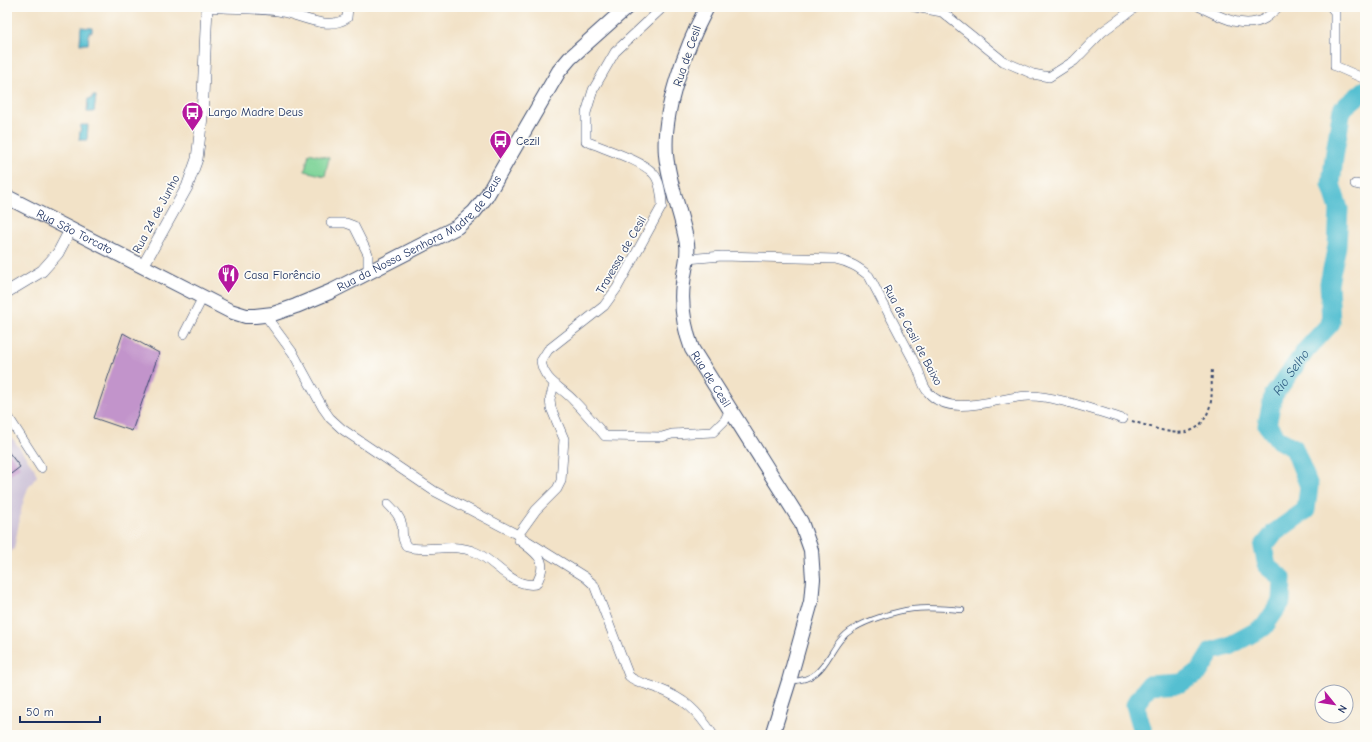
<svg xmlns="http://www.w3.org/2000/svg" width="1372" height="742" font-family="'Comic Neue',sans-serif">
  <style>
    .industrial { fill: #cabfd6 }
    .green { fill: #7dd397; stroke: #4c817a }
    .water { fill: #55bfd1; stroke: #387798 }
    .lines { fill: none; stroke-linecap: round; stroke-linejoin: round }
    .river { stroke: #55bfd1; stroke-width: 19 }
    .building { fill: #c294cb }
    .service-casing { stroke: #3b4a6e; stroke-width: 6 }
    .minor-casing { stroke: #3b4a6e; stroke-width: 10 }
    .tertiary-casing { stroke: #3b4a6e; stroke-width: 12 }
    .primary-casing { stroke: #3b4a6e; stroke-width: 16 }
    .path { stroke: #3b4a6e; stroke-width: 2; stroke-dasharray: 3 3; stroke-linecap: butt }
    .service { stroke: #fff; stroke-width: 4.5 }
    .minor { stroke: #fff; stroke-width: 9 }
    .tertiary { stroke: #fff; stroke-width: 11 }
    .primary { stroke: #fff; stroke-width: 14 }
    .labels { text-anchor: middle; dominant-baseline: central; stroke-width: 3.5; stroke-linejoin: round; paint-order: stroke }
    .street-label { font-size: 12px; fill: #1b2f5e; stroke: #fdfcf7 }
    .poi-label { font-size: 12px; fill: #1b2f5e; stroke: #fdfcf7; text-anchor: start }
    .water-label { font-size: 13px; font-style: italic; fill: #2c5a80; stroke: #fdfcf7 }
  </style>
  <rect width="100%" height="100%" fill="#fdfcf7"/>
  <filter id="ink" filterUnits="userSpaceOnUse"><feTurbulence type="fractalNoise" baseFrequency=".025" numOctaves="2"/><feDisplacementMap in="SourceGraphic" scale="8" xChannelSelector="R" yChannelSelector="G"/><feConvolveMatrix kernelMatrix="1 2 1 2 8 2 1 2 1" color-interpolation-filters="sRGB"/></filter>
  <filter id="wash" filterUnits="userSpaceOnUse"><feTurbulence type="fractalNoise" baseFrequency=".012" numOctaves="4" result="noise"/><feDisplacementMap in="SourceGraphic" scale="16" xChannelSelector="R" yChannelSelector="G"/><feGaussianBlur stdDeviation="0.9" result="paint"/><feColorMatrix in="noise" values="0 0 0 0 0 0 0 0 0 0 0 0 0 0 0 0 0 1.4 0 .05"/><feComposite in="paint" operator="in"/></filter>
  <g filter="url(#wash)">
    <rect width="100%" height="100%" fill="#f2e2c7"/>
    <polygon class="industrial" points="7,431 34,468 37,476 28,488 22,506 14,549 7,555"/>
    <polygon class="green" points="309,153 329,158 325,176 305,171"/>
    <g class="water">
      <polygon points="81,27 92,28 92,32 89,32 88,44 80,44"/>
      <polygon points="92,96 96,96 94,112 87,112 88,99 92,99"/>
      <polygon points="81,125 88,125 87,140 79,140"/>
    </g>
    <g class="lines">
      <path class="river" id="s1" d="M1144,735L1135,705L1149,685L1181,683L1199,672L1212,651L1229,646L1264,627L1281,602L1282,578L1267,566L1263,547L1274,533L1306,510L1309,486L1294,448L1279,440L1267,425L1273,396L1306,350L1331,323L1329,283L1337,246L1339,209L1331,184L1334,158L1342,109L1365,90"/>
    </g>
    <g id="blocks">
      <g class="building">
        <polygon points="123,333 159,353 132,431 94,418"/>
        <polygon points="7,450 20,467 7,477"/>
      </g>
    </g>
  </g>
  <g filter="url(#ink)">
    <use href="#blocks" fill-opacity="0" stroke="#3b4a6e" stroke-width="1"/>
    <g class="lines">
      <defs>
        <path id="service" d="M791,681C830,681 826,645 853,629C867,620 896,611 913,609C929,607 946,609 962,610"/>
        <g id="minor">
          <path d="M207,7C231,9 255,8 278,11C299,14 327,32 347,18L348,7"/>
          <polyline points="915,7 942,12 1003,61 1033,74 1049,77 1074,61 1102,32 1136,7"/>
          <path d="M1200,7C1219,16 1243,30 1264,19C1269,16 1274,11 1278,7"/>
          <polyline points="1331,7 1335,12 1335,66 1365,79"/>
          <path d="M660,10L615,52L593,90L586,113V141C604,149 641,160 653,173C660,180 662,197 662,206L617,288L604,306L548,350L541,361C544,382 562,387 574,401C585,412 595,424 605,436L662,437L672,434L713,432L725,420L730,409"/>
          <polyline points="1355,184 1365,186"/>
          <polyline points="331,223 346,223 354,226 368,254 368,273"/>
          <path d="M687,259L722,256L836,259C850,262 858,267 869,276C885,307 901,337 917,367C921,375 922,386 928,392C951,420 1000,396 1029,396C1057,396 1096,411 1123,419"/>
          <path d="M265,315L293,353L323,408L330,418L342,429L434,491L518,535L585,577L594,585L629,676C636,683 648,684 657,688C685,699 697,710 713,735"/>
          <polyline points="184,334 203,297"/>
          <polyline points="7,415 41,468"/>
          <path d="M388,504C394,510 400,516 402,525C403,535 401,538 407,547C429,553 451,542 475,552C495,560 511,588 536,584C550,560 537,554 519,540L518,535L536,510L557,489L561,481L564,439L551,408L550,399L554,385"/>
        </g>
        <g id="tertiary">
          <polyline points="143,266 187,187 197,159 202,117 207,7"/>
          <polyline points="7,292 42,271 58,253 70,230"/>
        </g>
        <g id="primary">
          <path id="s2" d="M707,7C686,47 662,110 666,155C669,186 682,214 687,244C689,258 684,270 683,283C680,307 684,327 692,349L801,522L811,550L813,579L811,602L789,681L772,735"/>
          <path id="s3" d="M7,197L230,311L246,316H255L273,314L296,306L332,291L457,227L474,212L486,197L559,71L570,58L627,7"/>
        </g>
      </defs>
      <use href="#service" class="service-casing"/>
      <use href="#minor" class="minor-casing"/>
      <use href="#tertiary" class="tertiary-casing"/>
      <use href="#primary" class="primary-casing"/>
      <path class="path" d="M1132,421C1162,430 1198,448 1210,406C1213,395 1211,380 1212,369"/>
      <use href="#service" class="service"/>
      <use href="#minor" class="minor"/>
      <use href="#tertiary" class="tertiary"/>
      <use href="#primary" class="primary"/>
    </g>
  </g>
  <defs>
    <symbol id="bus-pin" viewBox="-11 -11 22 30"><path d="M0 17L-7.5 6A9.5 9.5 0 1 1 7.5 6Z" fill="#b5179e" stroke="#fdfcf7"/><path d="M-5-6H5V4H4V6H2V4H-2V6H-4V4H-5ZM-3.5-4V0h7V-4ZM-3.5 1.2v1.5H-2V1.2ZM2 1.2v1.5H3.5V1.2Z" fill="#fff"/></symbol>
    <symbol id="restaurant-pin" viewBox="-11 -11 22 30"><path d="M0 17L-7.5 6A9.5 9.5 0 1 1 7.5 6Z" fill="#b5179e" stroke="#fdfcf7"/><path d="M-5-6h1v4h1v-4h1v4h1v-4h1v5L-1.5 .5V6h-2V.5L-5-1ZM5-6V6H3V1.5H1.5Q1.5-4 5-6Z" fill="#fff"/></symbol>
  </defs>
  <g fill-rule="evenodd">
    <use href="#bus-pin" x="180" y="100" width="25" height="34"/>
    <use href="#bus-pin" x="488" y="128" width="25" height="34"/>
    <use href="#restaurant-pin" x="216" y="262" width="25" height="34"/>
  </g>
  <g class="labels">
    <g class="street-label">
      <text transform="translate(687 56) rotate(-71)">Rua de Cesil</text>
      <text transform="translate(156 214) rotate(-62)">Rua 24 de Junho</text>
      <text stroke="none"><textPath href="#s3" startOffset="76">Rua São Torcato</textPath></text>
      <text stroke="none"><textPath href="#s3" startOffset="464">Rua da Nossa Senhora Madre de Deus</textPath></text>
      <text transform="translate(621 255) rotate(-60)">Travessa de Cesil</text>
      <text transform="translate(913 335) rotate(62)">Rua de Cesil de Baixo</text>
      <text stroke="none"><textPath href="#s2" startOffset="389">Rua de Cesil</textPath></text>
    </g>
    <g class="poi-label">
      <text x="208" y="112">Largo Madre Deus</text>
      <text x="516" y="141">Cezil</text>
      <text x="244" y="275">Casa Florêncio</text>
    </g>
    <g class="water-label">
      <text stroke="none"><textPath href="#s1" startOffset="502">Rio Selho</textPath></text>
    </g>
  </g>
  <rect width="1372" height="742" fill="none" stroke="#fdfcf7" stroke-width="24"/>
  <g transform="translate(1334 704) rotate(120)"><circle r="19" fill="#fdfcf7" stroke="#a3aaba"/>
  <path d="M0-3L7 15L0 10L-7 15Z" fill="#b5179e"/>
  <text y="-6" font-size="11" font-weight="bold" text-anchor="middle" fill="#1b2f5e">N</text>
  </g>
  <path d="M20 716v6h80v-6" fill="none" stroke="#1b2f5e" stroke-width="2"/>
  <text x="26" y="716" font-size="12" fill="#1b2f5e" stroke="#fdfcf7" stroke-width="3" paint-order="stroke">50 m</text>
</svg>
